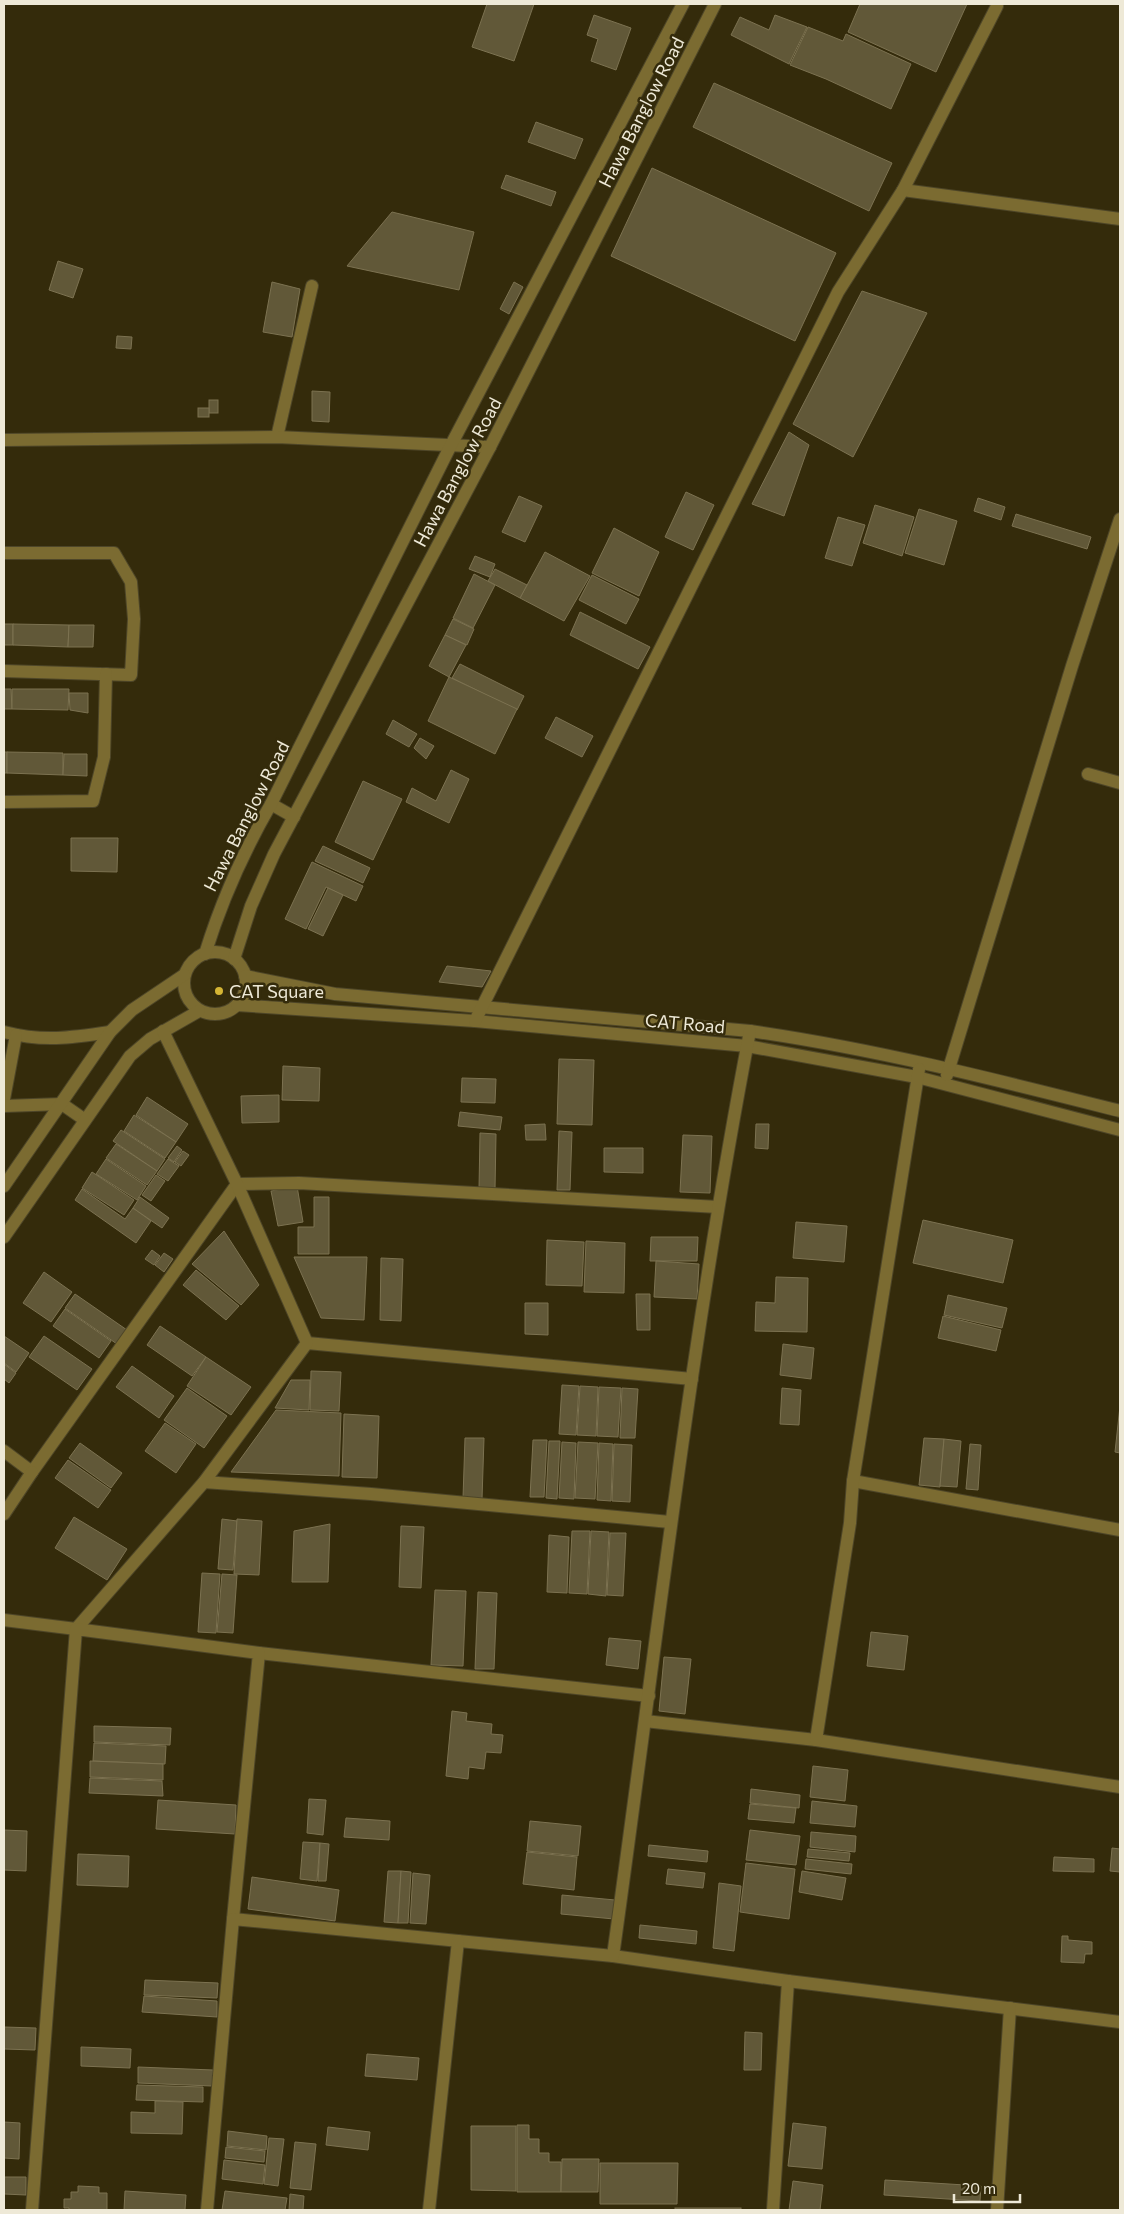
<svg xmlns="http://www.w3.org/2000/svg" width="1124" height="2214" font-family="Commissioner,sans-serif">
  <style>
    .building { fill: #615838; stroke: #7c7251 }
    .lines { fill: none; stroke-linecap: round; stroke-linejoin: round }
    .minor-casing { stroke: #4e4628; stroke-width: 14 }
    .minor { stroke: #7b6b31; stroke-width: 12 }
    .poi-dot { fill: #d5b534; stroke: #342b0b; stroke-width: 2 }
    .labels { text-anchor: middle; dominant-baseline: central; stroke-width: 5; stroke-linejoin: round; paint-order: stroke }
    .street-label { font-size: 18px; fill: #eee9d7; stroke: #342b0b }
    .poi-label { font-size: 18px; fill: #eee9d7; stroke: #342b0b; text-anchor: start }
  </style>
  <rect width="100%" height="100%" fill="#342b0b"/>
  <g class="building">
    <polygon points="487,4 534,4 514,61 472,47"/>
    <polygon points="860,4 967,4 936,72 848,32"/>
    <polygon points="594,15 631,28 616,70 591,61 598,39 587,35"/>
    <polygon points="775,15 807,27 789,64 731,35 740,17 769,30"/>
    <polygon points="808,27 843,41 846,34 911,64 891,109 826,79 790,65"/>
    <polygon points="714,83 892,163 869,211 693,127"/>
    <polygon points="536,122 583,139 575,159 528,142"/>
    <polygon points="652,168 836,253 795,341 611,256"/>
    <polygon points="506,175 556,192 551,206 501,188"/>
    <polygon points="392,212 474,232 459,290 347,266"/>
    <polygon points="58,261 83,269 73,298 49,290"/>
    <polygon points="272,282 300,289 292,337 263,332"/>
    <polygon points="514,282 523,287 509,314 500,309"/>
    <polygon points="862,291 927,313 853,457 793,424"/>
    <polygon points="117,336 132,337 131,349 116,348"/>
    <polygon points="312,391 330,392 329,422 312,421"/>
    <rect x="209" y="400" width="9" height="13"/>
    <rect x="198" y="408" width="11" height="9"/>
    <polygon points="789,432 809,445 784,516 752,504"/>
    <polygon points="686,492 714,505 693,550 665,537"/>
    <polygon points="519,496 542,506 525,542 502,532"/>
    <polygon points="978,498 1005,507 1001,520 974,511"/>
    <polygon points="875,505 914,517 902,556 863,543"/>
    <polygon points="919,509 957,521 944,565 905,553"/>
    <polygon points="1016,514 1091,537 1087,549 1012,526"/>
    <polygon points="838,517 865,525 852,566 825,558"/>
    <polygon points="614,528 659,552 639,596 592,573"/>
    <polygon points="545,552 590,576 564,621 520,598"/>
    <polygon points="475,556 495,564 490,577 469,569"/>
    <polygon points="495,569 527,585 520,598 488,581"/>
    <polygon points="474,574 495,585 473,628 453,618"/>
    <polygon points="592,575 639,599 626,624 579,600"/>
    <polygon points="580,612 650,647 638,669 570,635"/>
    <polygon points="453,619 474,629 467,645 445,635"/>
    <rect x="4" y="624" width="9" height="21"/>
    <polygon points="13,624 69,625 68,647 13,645"/>
    <polygon points="69,625 94,625 93,647 68,647"/>
    <polygon points="445,635 466,645 449,677 429,666"/>
    <polygon points="460,664 524,696 517,710 452,678"/>
    <polygon points="449,677 517,709 495,754 428,721"/>
    <polygon points="4,689 11,689 12,709 4,709"/>
    <polygon points="12,689 69,689 68,710 12,709"/>
    <polygon points="69,693 88,693 88,713 70,710"/>
    <polygon points="556,717 593,736 582,757 545,738"/>
    <polygon points="393,720 417,734 409,747 386,734"/>
    <polygon points="420,738 434,746 426,759 414,748"/>
    <rect x="4" y="752" width="3" height="21"/>
    <polygon points="7,752 63,753 63,775 7,773"/>
    <polygon points="64,754 87,754 87,776 63,775"/>
    <polygon points="451,770 469,779 449,823 406,802 412,788 436,801"/>
    <polygon points="363,781 402,799 373,860 335,842"/>
    <polygon points="71,838 118,838 117,872 71,871"/>
    <polygon points="323,846 370,868 363,883 315,861"/>
    <polygon points="312,862 363,886 356,901 326,887 306,929 285,919"/>
    <polygon points="328,888 343,895 323,936 308,929"/>
    <polygon points="447,966 491,971 482,987 439,982"/>
    <polygon points="559,1059 594,1060 592,1125 557,1124"/>
    <polygon points="283,1066 320,1068 319,1101 282,1100"/>
    <polygon points="462,1078 496,1079 495,1103 461,1102"/>
    <polygon points="279,1095 279,1122 242,1123 241,1096"/>
    <polygon points="147,1097 188,1124 176,1142 136,1115"/>
    <polygon points="460,1112 502,1117 500,1130 458,1126"/>
    <polygon points="134,1115 176,1142 165,1158 124,1131"/>
    <polygon points="545,1124 546,1140 526,1140 525,1125"/>
    <polygon points="756,1124 769,1124 768,1149 755,1148"/>
    <polygon points="121,1130 165,1159 157,1171 113,1141"/>
    <polygon points="559,1131 572,1132 570,1190 557,1190"/>
    <polygon points="480,1133 496,1134 495,1189 479,1189"/>
    <polygon points="683,1135 712,1136 710,1193 680,1192"/>
    <polygon points="116,1144 157,1171 147,1185 106,1158"/>
    <polygon points="177,1146 182,1150 174,1162 168,1158"/>
    <polygon points="604,1148 643,1148 643,1173 604,1172"/>
    <polygon points="183,1151 189,1155 181,1166 175,1162"/>
    <polygon points="106,1159 146,1186 137,1200 96,1174"/>
    <polygon points="168,1159 179,1166 168,1181 157,1174"/>
    <polygon points="92,1172 134,1200 124,1215 82,1188"/>
    <polygon points="156,1175 165,1181 151,1201 142,1195"/>
    <polygon points="297,1186 303,1222 278,1226 271,1191"/>
    <polygon points="82,1189 125,1219 133,1208 151,1221 136,1243 75,1200"/>
    <polygon points="140,1197 169,1218 162,1228 133,1208"/>
    <polygon points="314,1197 329,1197 329,1254 298,1254 298,1227 314,1227"/>
    <polygon points="923,1220 1013,1240 1003,1283 913,1263"/>
    <polygon points="796,1222 847,1226 844,1262 793,1258"/>
    <polygon points="224,1231 259,1285 241,1305 192,1264"/>
    <polygon points="651,1237 698,1237 697,1261 650,1261"/>
    <polygon points="547,1240 584,1242 582,1286 546,1285"/>
    <polygon points="586,1241 625,1243 624,1293 584,1292"/>
    <polygon points="152,1250 160,1256 154,1265 145,1259"/>
    <polygon points="164,1253 173,1259 164,1272 155,1265"/>
    <polygon points="294,1257 367,1257 364,1320 321,1318"/>
    <polygon points="381,1258 403,1259 401,1321 380,1320"/>
    <polygon points="656,1261 699,1264 697,1299 654,1297"/>
    <polygon points="196,1270 239,1306 226,1320 183,1285"/>
    <polygon points="44,1272 72,1292 51,1322 23,1303"/>
    <polygon points="776,1277 808,1278 807,1332 755,1331 756,1302 775,1303"/>
    <polygon points="75,1294 127,1330 117,1344 65,1308"/>
    <polygon points="636,1294 650,1294 650,1330 637,1330"/>
    <polygon points="948,1295 1007,1308 1002,1328 944,1315"/>
    <polygon points="525,1303 548,1303 548,1335 525,1334"/>
    <polygon points="65,1309 111,1341 99,1358 53,1326"/>
    <polygon points="943,1316 1001,1330 996,1351 938,1338"/>
    <polygon points="160,1326 206,1357 192,1376 147,1345"/>
    <polygon points="4,1336 29,1353 16,1372 4,1363"/>
    <polygon points="44,1336 92,1369 77,1390 29,1357"/>
    <polygon points="783,1344 814,1348 811,1379 780,1375"/>
    <polygon points="206,1357 251,1387 231,1415 187,1386"/>
    <polygon points="4,1364 16,1373 9,1383 4,1379"/>
    <polygon points="132,1366 174,1396 159,1418 116,1387"/>
    <polygon points="311,1371 341,1372 339,1411 310,1410"/>
    <polygon points="291,1380 310,1380 309,1410 275,1408"/>
    <polygon points="562,1385 579,1386 576,1435 559,1434"/>
    <polygon points="580,1386 598,1387 596,1436 577,1435"/>
    <polygon points="599,1387 621,1388 618,1437 597,1436"/>
    <polygon points="187,1388 227,1416 204,1448 164,1420"/>
    <polygon points="622,1388 638,1389 635,1438 620,1438"/>
    <polygon points="782,1388 801,1390 799,1425 780,1424"/>
    <polygon points="1120,1406 1120,1453 1115,1452"/>
    <polygon points="276,1410 341,1413 339,1476 231,1472"/>
    <polygon points="344,1414 379,1416 377,1478 342,1477"/>
    <polygon points="165,1423 196,1444 176,1473 145,1451"/>
    <polygon points="465,1438 484,1438 482,1499 463,1498"/>
    <polygon points="924,1438 944,1439 940,1487 919,1485"/>
    <polygon points="944,1439 961,1441 957,1487 940,1486"/>
    <polygon points="533,1440 547,1440 544,1497 530,1497"/>
    <polygon points="549,1441 560,1441 557,1499 546,1498"/>
    <polygon points="562,1442 576,1443 574,1499 559,1498"/>
    <polygon points="578,1442 598,1443 595,1499 575,1498"/>
    <polygon points="80,1443 122,1473 111,1488 69,1458"/>
    <polygon points="599,1443 613,1444 611,1501 597,1500"/>
    <polygon points="614,1444 632,1445 630,1502 612,1501"/>
    <polygon points="970,1444 981,1445 978,1490 966,1489"/>
    <polygon points="68,1460 111,1490 98,1508 55,1478"/>
    <polygon points="74,1517 127,1549 107,1580 55,1548"/>
    <polygon points="222,1519 237,1521 233,1570 218,1569"/>
    <polygon points="237,1519 262,1521 259,1575 234,1574"/>
    <polygon points="330,1524 328,1582 292,1582 294,1531"/>
    <polygon points="401,1526 424,1527 421,1588 399,1587"/>
    <polygon points="572,1531 590,1531 587,1594 569,1593"/>
    <polygon points="591,1531 609,1532 606,1596 588,1594"/>
    <polygon points="610,1533 626,1533 623,1596 607,1595"/>
    <polygon points="549,1535 569,1537 567,1593 547,1592"/>
    <polygon points="202,1573 220,1574 216,1633 198,1632"/>
    <polygon points="222,1574 237,1575 233,1633 217,1632"/>
    <polygon points="435,1590 466,1591 463,1666 431,1665"/>
    <polygon points="478,1592 497,1593 494,1669 475,1669"/>
    <polygon points="871,1632 908,1636 904,1670 867,1666"/>
    <polygon points="609,1638 641,1641 638,1669 606,1665"/>
    <polygon points="664,1657 691,1659 685,1714 659,1711"/>
    <polygon points="452,1711 467,1713 466,1721 492,1724 491,1734 503,1735 501,1753 486,1752 484,1769 469,1767 468,1779 446,1776"/>
    <polygon points="94,1726 171,1728 170,1745 94,1742"/>
    <polygon points="94,1743 166,1746 165,1764 93,1761"/>
    <polygon points="90,1761 163,1764 163,1780 90,1777"/>
    <polygon points="813,1766 848,1770 845,1801 810,1797"/>
    <polygon points="90,1778 162,1781 163,1796 89,1793"/>
    <polygon points="751,1789 800,1795 799,1808 750,1803"/>
    <polygon points="309,1799 326,1800 323,1835 307,1833"/>
    <polygon points="158,1800 236,1805 235,1834 156,1829"/>
    <polygon points="812,1801 857,1806 855,1827 810,1823"/>
    <polygon points="750,1804 796,1808 794,1823 748,1819"/>
    <polygon points="346,1818 390,1821 389,1840 344,1837"/>
    <polygon points="530,1821 581,1826 578,1856 527,1851"/>
    <polygon points="4,1830 27,1831 26,1871 4,1870"/>
    <polygon points="750,1830 800,1836 796,1865 746,1860"/>
    <polygon points="811,1832 856,1836 855,1852 810,1847"/>
    <polygon points="303,1842 320,1843 317,1881 300,1879"/>
    <polygon points="320,1843 329,1844 326,1881 318,1881"/>
    <polygon points="649,1845 708,1851 707,1862 648,1856"/>
    <polygon points="1112,1848 1120,1849 1120,1872 1110,1871"/>
    <polygon points="808,1849 850,1853 849,1861 807,1857"/>
    <polygon points="527,1852 577,1857 574,1890 523,1884"/>
    <polygon points="78,1854 129,1856 128,1887 77,1885"/>
    <polygon points="1054,1857 1094,1859 1094,1872 1053,1871"/>
    <polygon points="806,1859 852,1864 851,1874 805,1869"/>
    <polygon points="746,1863 795,1869 789,1919 740,1912"/>
    <polygon points="668,1869 705,1873 703,1888 666,1884"/>
    <polygon points="388,1871 401,1871 398,1923 384,1922"/>
    <polygon points="401,1871 411,1872 408,1923 398,1923"/>
    <polygon points="802,1871 846,1878 842,1900 799,1892"/>
    <polygon points="413,1873 430,1875 426,1924 410,1923"/>
    <polygon points="252,1877 339,1890 335,1921 248,1909"/>
    <polygon points="719,1883 741,1886 734,1951 713,1948"/>
    <polygon points="562,1895 615,1900 614,1919 561,1914"/>
    <polygon points="640,1925 697,1931 696,1944 639,1938"/>
    <polygon points="1062,1936 1068,1936 1068,1940 1092,1942 1092,1954 1085,1954 1084,1963 1061,1962"/>
    <polygon points="145,1980 218,1983 217,1998 144,1995"/>
    <polygon points="144,1996 217,2001 217,2017 142,2012"/>
    <polygon points="4,2027 36,2028 35,2050 4,2049"/>
    <polygon points="745,2032 762,2033 761,2070 744,2070"/>
    <polygon points="81,2047 131,2049 130,2068 81,2066"/>
    <polygon points="367,2054 419,2058 417,2080 365,2076"/>
    <polygon points="138,2067 213,2070 212,2086 138,2083"/>
    <polygon points="137,2085 203,2087 203,2102 136,2100"/>
    <polygon points="155,2101 183,2102 182,2134 131,2133 131,2112 155,2113"/>
    <polygon points="4,2122 20,2123 19,2159 4,2158"/>
    <polygon points="793,2123 826,2127 822,2169 788,2166"/>
    <polygon points="517,2125 529,2125 529,2139 539,2139 539,2153 549,2153 549,2162 561,2162 561,2192 517,2192"/>
    <polygon points="471,2126 516,2126 516,2191 471,2190"/>
    <polygon points="328,2127 370,2132 368,2150 326,2145"/>
    <polygon points="228,2131 267,2136 266,2150 227,2146"/>
    <polygon points="269,2138 284,2139 278,2186 264,2184"/>
    <polygon points="295,2142 316,2144 311,2190 290,2188"/>
    <polygon points="226,2147 265,2151 264,2162 225,2158"/>
    <polygon points="562,2159 599,2159 598,2192 561,2192"/>
    <polygon points="224,2160 265,2165 263,2184 222,2179"/>
    <polygon points="600,2163 678,2163 677,2204 600,2204"/>
    <polygon points="4,2177 26,2177 26,2195 4,2194"/>
    <polygon points="885,2180 981,2186 980,2201 884,2195"/>
    <polygon points="793,2181 823,2185 820,2210 789,2210"/>
    <polygon points="78,2186 99,2187 99,2193 107,2193 107,2210 69,2210 69,2208 64,2208 64,2199 71,2199 71,2192 78,2192"/>
    <polygon points="125,2191 186,2195 185,2210 124,2210"/>
    <polygon points="225,2191 287,2198 285,2210 222,2210"/>
    <polygon points="290,2194 304,2196 303,2210 289,2210"/>
    <rect x="675" y="2208" width="66" height="2"/>
  </g>
  <g class="lines">
    <defs>
      <g id="minor">
        <polyline points="903,190 1120,219"/>
        <polyline points="277,437 312,286"/>
        <polyline points="4,440 277,437 490,447"/>
        <polyline points="4,553 114,553 131,582 134,619 131,675 4,671"/>
        <polyline points="1088,774 1120,783"/>
        <polyline points="4,802 93,801 104,757 106,674"/>
        <polyline points="271,804 294,817"/>
        <circle cx="215" cy="983" r="31"/>
        <path d="M205,954C222,899 242,854 271,804L451,445L683,4"/>
        <polyline points="234,959 251,906 274,854 490,447 715,4"/>
        <path d="M245,976L335,994L750,1031C876,1049 997,1080 1120,1111"/>
        <polyline points="237,1005 475,1021 747,1046 917,1077 1120,1130"/>
        <polyline points="475,1021 838,292 903,190 997,6"/>
        <path d="M4,1032C43,1042 70,1038 110,1032"/>
        <polyline points="947,1075 1072,666 1120,519"/>
        <polyline points="4,1099 16,1035"/>
        <polyline points="4,1106 62,1104 85,1120"/>
        <polyline points="4,1186 110,1032 132,1010 184,975"/>
        <polyline points="4,1237 130,1056 150,1039 199,1011"/>
        <polyline points="307,1343 692,1379"/>
        <polyline points="4,1451 32,1472 237,1184 299,1183 718,1207"/>
        <polyline points="853,1481 1120,1530"/>
        <polyline points="204,1482 371,1494 670,1522"/>
        <polyline points="4,1514 32,1472"/>
        <polyline points="4,1620 76,1629 204,1482 307,1343 237,1184 163,1031"/>
        <polyline points="259,1653 649,1696"/>
        <polyline points="645,1721 816,1740 1120,1787"/>
        <polyline points="816,1740 850,1523 853,1481 919,1069"/>
        <polyline points="613,1956 788,1981 1120,2022"/>
        <polyline points="32,2210 76,1629 259,1653 233,1919"/>
        <path d="M207,2210L233,1919L613,1956C656,1648 691,1337 750,1031"/>
        <polyline points="429,2210 458,1941"/>
        <polyline points="773,2210 788,1981"/>
        <polyline points="997,2210 1010,2008"/>
      </g>
    </defs>
    <use href="#minor" class="minor-casing"/>
    <use href="#minor" class="minor"/>
  </g>
  <circle class="poi-dot" cx="219" cy="991" r="5"/>
  <g class="labels">
    <g class="street-label">
      <text transform="translate(641 112) rotate(-63)">Hawa Banglow Road</text>
      <text transform="translate(457 472) rotate(-62)">Hawa Banglow Road</text>
      <text transform="translate(246 816) rotate(-63)">Hawa Banglow Road</text>
      <text transform="translate(685 1023) rotate(5)">CAT Road</text>
    </g>
    <g class="poi-label">
      <text x="229" y="991">CAT Square</text>
    </g>
  </g>
  <rect width="1124" height="2214" fill="none" stroke="#eee9d7" stroke-width="10"/>
  <path d="M954 2194v8h66v-8" fill="none" stroke="#eee9d7" stroke-width="2.5"/>
  <text x="962" y="2194" font-size="15" fill="#eee9d7" stroke="#342b0b" stroke-width="4" paint-order="stroke">20 m</text>
</svg>
